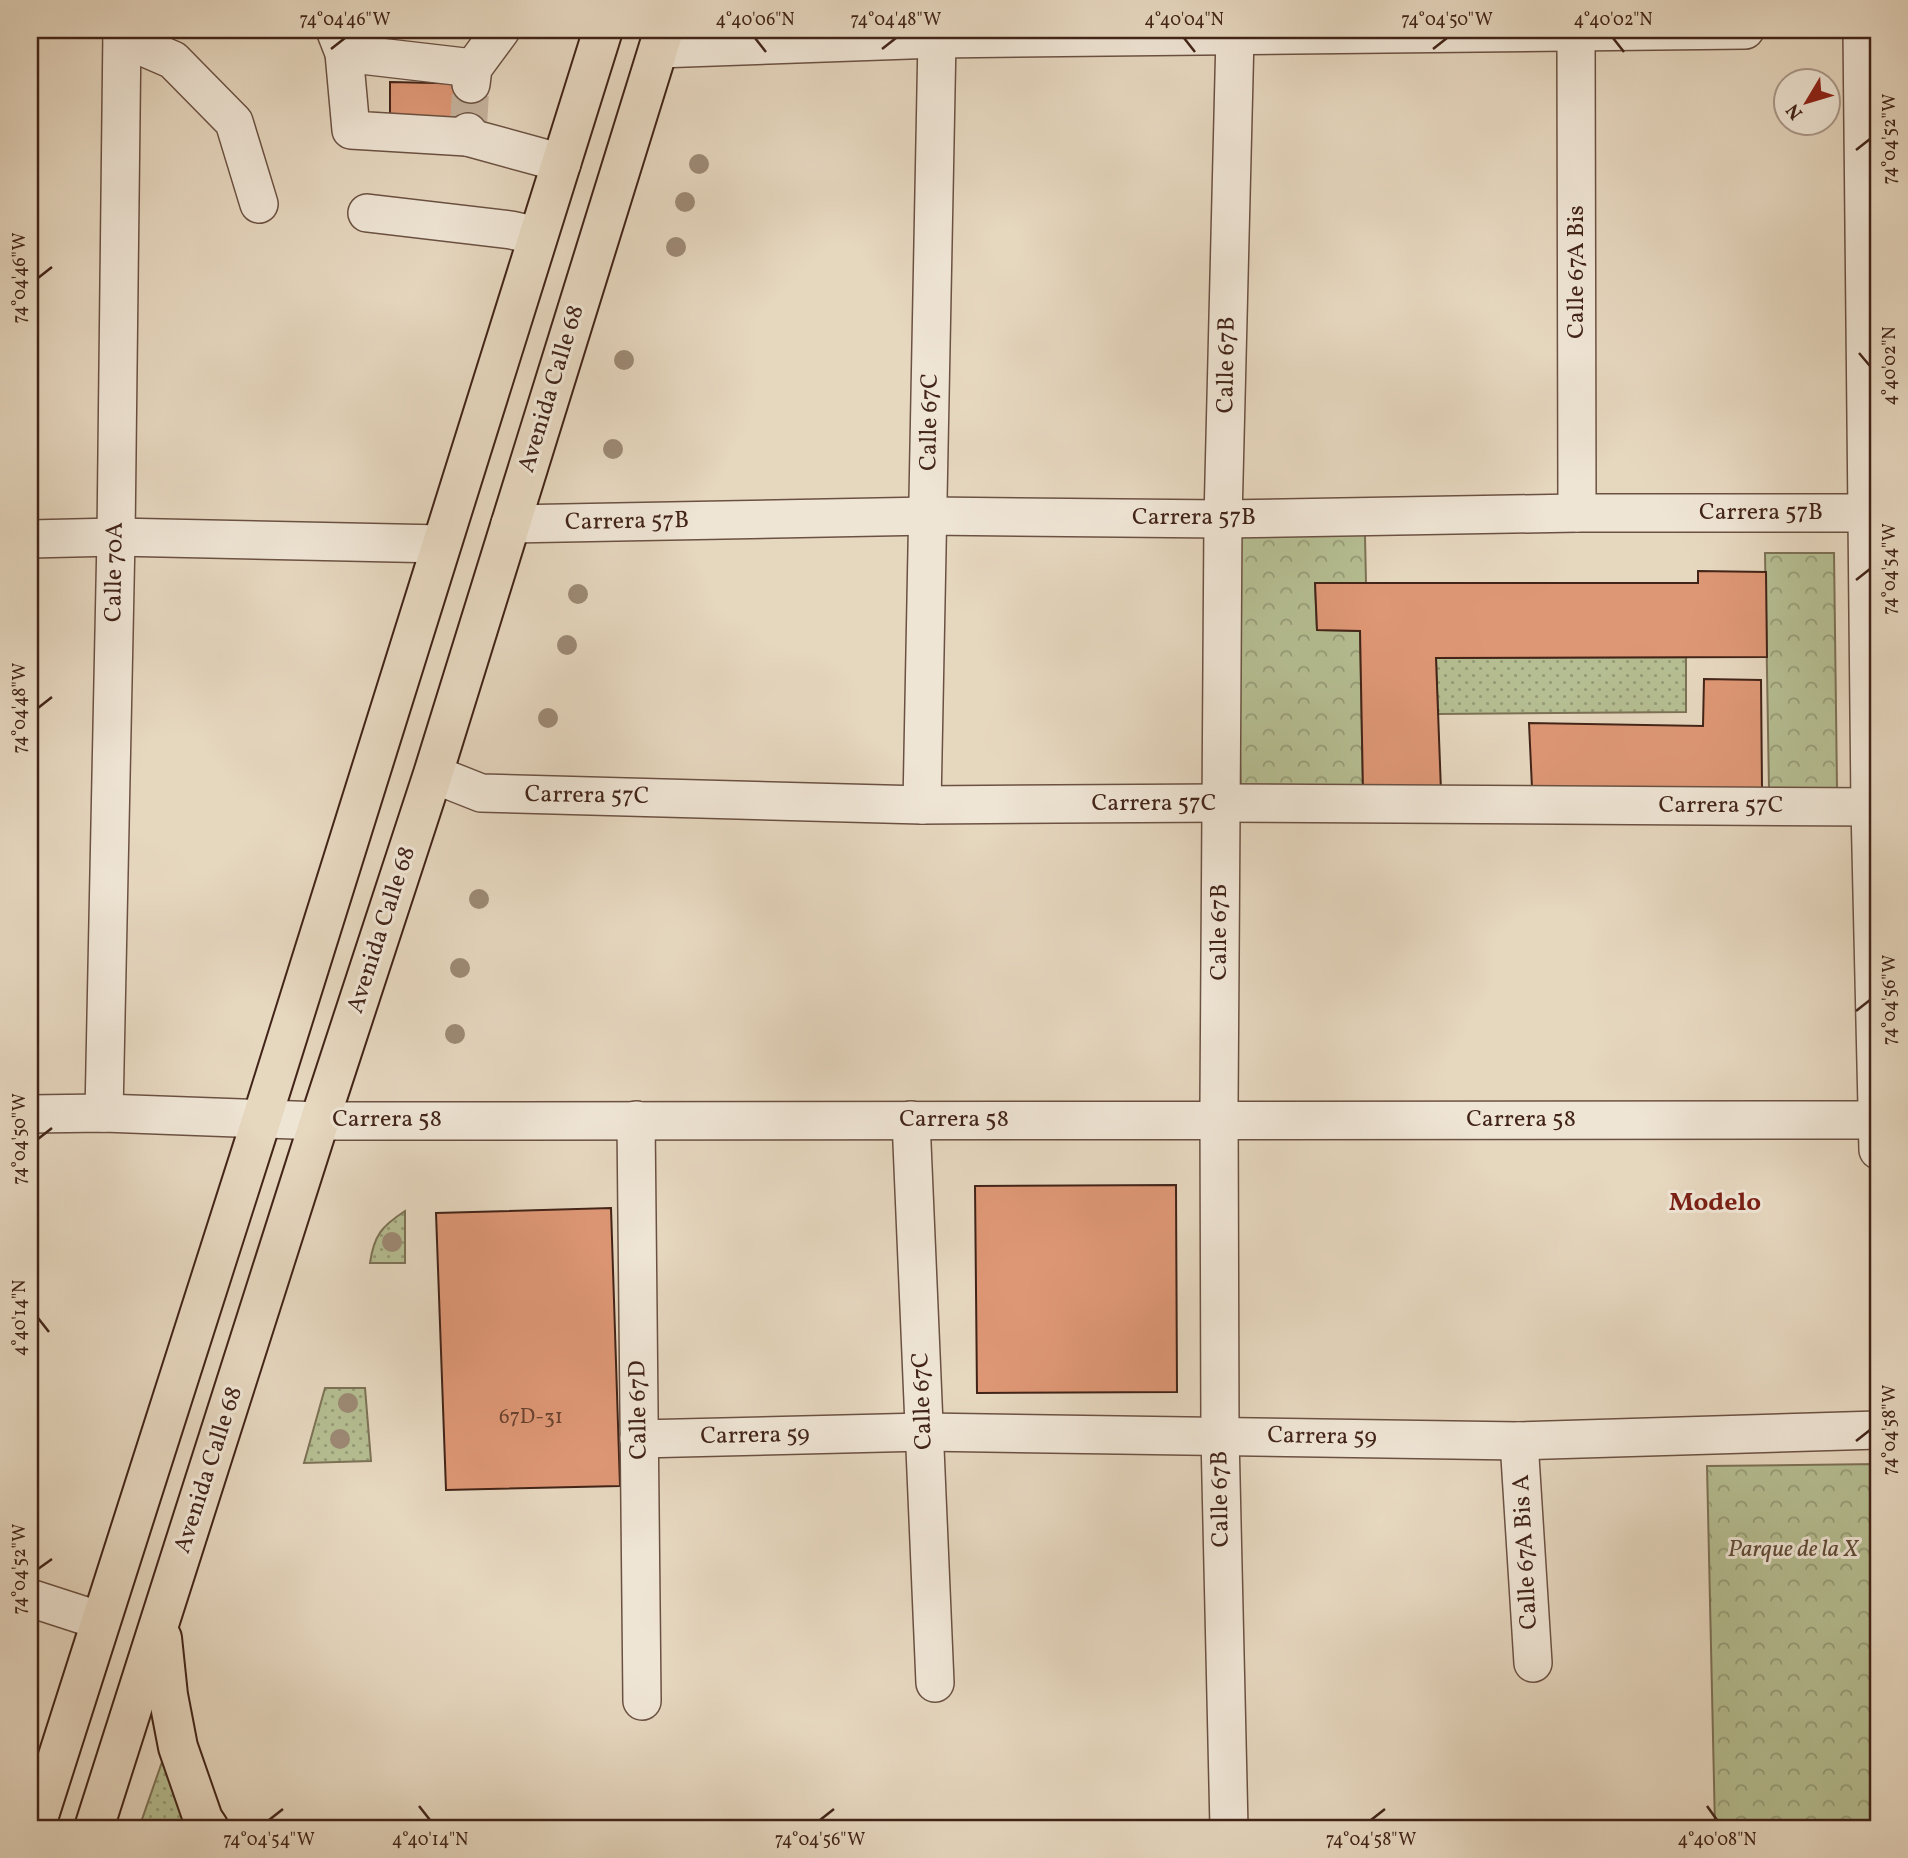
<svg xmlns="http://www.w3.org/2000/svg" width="1908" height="1858" font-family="Vollkorn,serif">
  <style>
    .grass { fill: url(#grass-dots); stroke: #7c7155; stroke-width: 2 }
    .forest { fill: url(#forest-crowns); stroke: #7c7155; stroke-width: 2 }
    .building { fill: #de9775; stroke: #422418; stroke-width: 2 }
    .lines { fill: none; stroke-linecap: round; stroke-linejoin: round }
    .minor-tunnel { stroke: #c5b39e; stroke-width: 37; stroke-dasharray: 37 18; stroke-linecap: butt }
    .minor-casing { stroke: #6b5142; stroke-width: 40 }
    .major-casing { stroke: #422418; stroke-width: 42 }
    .minor { stroke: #efe5d5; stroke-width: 37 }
    .major { stroke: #e6d7bf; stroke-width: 38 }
    .tree { fill: #9c8974 }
    .ticks { fill: none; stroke: #422418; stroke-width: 2.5 }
    .labels { text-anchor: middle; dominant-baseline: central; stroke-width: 6; stroke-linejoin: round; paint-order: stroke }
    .number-label { font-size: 21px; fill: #69412f }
    .street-label { font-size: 24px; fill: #422418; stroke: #efe5d5 }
    .park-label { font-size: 24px; font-style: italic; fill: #5f4a36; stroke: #efe5d5 }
    .neighbourhood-label { font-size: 26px; font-weight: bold; fill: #7a1f14; stroke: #efe5d5 }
    .neatline { fill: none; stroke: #422418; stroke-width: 2.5 }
    .ticks-label { font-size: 18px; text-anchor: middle; fill: #422418 }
  </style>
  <defs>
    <pattern id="grass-dots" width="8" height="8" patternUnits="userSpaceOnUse" patternTransform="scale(1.75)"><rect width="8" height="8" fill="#b5be92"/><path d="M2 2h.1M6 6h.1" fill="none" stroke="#959a76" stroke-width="1.8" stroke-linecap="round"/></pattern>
    <pattern id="forest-crowns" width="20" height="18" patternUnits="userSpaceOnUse" patternTransform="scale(1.75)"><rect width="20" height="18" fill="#b5be92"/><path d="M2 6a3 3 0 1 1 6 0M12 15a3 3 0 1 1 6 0" fill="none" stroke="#959a76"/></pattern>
  </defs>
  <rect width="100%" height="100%" fill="#e6d7bf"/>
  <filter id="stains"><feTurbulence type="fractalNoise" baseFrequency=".00286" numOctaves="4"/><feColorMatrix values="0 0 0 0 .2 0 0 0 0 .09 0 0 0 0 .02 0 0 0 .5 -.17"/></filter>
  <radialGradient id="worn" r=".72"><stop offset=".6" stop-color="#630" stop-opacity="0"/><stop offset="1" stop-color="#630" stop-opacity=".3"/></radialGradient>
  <g class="grass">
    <polygon points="1686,657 1686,712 1438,714 1436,658"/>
    <path d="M405,1211V1263H370C374,1235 382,1226 405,1211Z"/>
    <polygon points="325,1388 365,1388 371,1461 304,1463"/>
    <polygon points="163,1759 186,1828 139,1828"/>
  </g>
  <g class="forest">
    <polygon points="1235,534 1365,535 1366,583 1315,584 1317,630 1360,631 1363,792 1241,796"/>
    <polygon points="1765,553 1834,553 1837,788 1769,789"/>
    <polygon points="1878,1464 1878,1828 1715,1828 1707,1466"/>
  </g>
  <g class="building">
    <polygon points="390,82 479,84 478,132 390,130"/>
    <polygon points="1698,571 1766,572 1767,657 1436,658 1441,791 1363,792 1360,631 1317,630 1315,583 1698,583"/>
    <polygon points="1704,679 1761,680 1762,788 1532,788 1529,723 1703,726"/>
    <polygon points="1176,1185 1177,1392 977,1393 975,1186"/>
    <polygon points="611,1208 620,1486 446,1490 436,1213"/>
  </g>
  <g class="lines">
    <polyline class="minor-tunnel" points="468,132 471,84"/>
    <defs>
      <g id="minor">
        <polyline points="335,30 344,53 351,130 467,137"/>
        <polyline points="1576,30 1577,513"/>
        <polyline points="1862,30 1870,807 1878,1150"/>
        <polyline points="122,38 173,60 234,122 259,204"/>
        <polyline points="658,49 937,39 1745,30"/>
        <polyline points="344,53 473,68"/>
        <polyline points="471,84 473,68 501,30"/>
        <polyline points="468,132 467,137 562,163"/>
        <polyline points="367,213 511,230 538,236"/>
        <polyline points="510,524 929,516 1223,519 1577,513 1878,513"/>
        <polyline points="30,539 116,537 442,544"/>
        <polyline points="433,774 481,793 922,805 1221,803 1878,807"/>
        <polyline points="922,805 937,39"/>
        <polyline points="104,1113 116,537 122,30"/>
        <polyline points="30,1114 104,1113 320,1121 1878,1120"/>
        <polyline points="636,1120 642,1701"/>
        <polyline points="911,1120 935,1683"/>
        <polyline points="639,1439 924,1432 1519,1441 1878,1430"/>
        <polyline points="1519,1441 1533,1663"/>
        <polyline points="30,1598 101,1621"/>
        <polyline points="1229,1828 1220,1436 1219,1105 1223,519 1235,36 1238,30"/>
      </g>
      <g id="major">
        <polyline points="162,1638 168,1695 178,1747 203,1819 209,1828"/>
        <polyline points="35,1828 262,1118 603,30"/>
        <polyline points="94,1828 324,1107 433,774 664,30"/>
      </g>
    </defs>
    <use href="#minor" class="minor-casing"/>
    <use href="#major" class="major-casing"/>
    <use href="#minor" class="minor"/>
    <use href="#major" class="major"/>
  </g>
  <g class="tree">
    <circle cx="699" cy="164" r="10"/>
    <circle cx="685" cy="202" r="10"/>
    <circle cx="676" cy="247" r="10"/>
    <circle cx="624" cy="360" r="10"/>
    <circle cx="613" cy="449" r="10"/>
    <circle cx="578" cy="594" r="10"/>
    <circle cx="567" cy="645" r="10"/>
    <circle cx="548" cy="718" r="10"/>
    <circle cx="479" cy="899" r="10"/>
    <circle cx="460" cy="968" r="10"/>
    <circle cx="455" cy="1034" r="10"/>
    <circle cx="392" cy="1242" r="10"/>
    <circle cx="348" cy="1403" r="10"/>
    <circle cx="340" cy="1439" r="10"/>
  </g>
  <path class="ticks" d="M755,38L766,52M1184,38L1195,52M1613,38L1624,52M331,49L345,38M882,49L896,38M1433,49L1447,38M1856,150L1870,139M38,278L52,267M1859,353L1870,366M1856,580L1870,569M38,708L52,697M1856,1011L1870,1000M38,1139L52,1128M38,1318L49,1332M1856,1441L1870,1430M38,1569L52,1559M419,1806L430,1820M1707,1806L1717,1820M269,1820L283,1809M820,1820L834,1809M1371,1820L1385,1809"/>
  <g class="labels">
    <g class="number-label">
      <text x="531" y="1417">67D-31</text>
    </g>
    <g class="street-label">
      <text transform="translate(1577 272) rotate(-90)">Calle 67A Bis</text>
      <text transform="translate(1227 365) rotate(-89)">Calle 67B</text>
      <text transform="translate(552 389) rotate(-73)">Avenida Calle 68</text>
      <text transform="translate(930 422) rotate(-89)">Calle 67C</text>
      <text x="1761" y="513">Carrera 57B</text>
      <text x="1194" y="518">Carrera 57B</text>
      <text transform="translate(627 522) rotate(-1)">Carrera 57B</text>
      <text transform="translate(115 572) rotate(-89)">Calle 70A</text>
      <text transform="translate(587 796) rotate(1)">Carrera 57C</text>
      <text x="1154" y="804">Carrera 57C</text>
      <text x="1721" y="806">Carrera 57C</text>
      <text transform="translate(382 930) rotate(-72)">Avenida Calle 68</text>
      <text transform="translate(1220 932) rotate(-90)">Calle 67B</text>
      <text x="387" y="1120">Carrera 58</text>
      <text x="954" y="1120">Carrera 58</text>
      <text x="1521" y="1120">Carrera 58</text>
      <text transform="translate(923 1401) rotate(-92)">Calle 67C</text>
      <text transform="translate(639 1410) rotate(-91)">Calle 67D</text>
      <text transform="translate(755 1436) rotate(-1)">Carrera 59</text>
      <text transform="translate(1322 1437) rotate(1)">Carrera 59</text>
      <text transform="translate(209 1470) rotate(-72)">Avenida Calle 68</text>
      <text transform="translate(1221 1499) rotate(-91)">Calle 67B</text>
      <text transform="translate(1526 1552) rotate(-93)">Calle 67A Bis A</text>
    </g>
    <g class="park-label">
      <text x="1793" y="1550">Parque de la X</text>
    </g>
    <g class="neighbourhood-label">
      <text x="1715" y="1203">Modelo</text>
    </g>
  </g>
  <rect width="1908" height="1858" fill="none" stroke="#e6d7bf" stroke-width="77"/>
  <g transform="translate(1807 102) rotate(232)"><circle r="33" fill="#efe5d5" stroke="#aa9889" stroke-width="2"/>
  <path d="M0-5L12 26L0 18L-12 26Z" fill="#8f2418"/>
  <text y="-10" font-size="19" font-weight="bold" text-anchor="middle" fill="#422418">N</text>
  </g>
  <rect x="38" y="38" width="1832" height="1782" class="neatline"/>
  <g class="ticks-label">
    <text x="345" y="25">74°04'46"W</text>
    <text x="755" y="25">4°40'06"N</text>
    <text x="896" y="25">74°04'48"W</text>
    <text x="1184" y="25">4°40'04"N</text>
    <text x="1447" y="25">74°04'50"W</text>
    <text x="1613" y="25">4°40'02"N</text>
    <text transform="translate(1889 139) rotate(-90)" y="6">74°04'52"W</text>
    <text transform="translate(19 278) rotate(-90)" y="6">74°04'46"W</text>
    <text transform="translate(1889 366) rotate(-90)" y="6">4°40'02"N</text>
    <text transform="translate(1889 569) rotate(-90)" y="6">74°04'54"W</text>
    <text transform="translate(19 708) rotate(-90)" y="6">74°04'48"W</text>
    <text transform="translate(1889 1000) rotate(-90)" y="6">74°04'56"W</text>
    <text transform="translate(19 1139) rotate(-90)" y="6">74°04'50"W</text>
    <text transform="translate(19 1318) rotate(-90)" y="6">4°40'14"N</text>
    <text transform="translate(1889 1430) rotate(-90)" y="6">74°04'58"W</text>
    <text transform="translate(19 1569) rotate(-90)" y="6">74°04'52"W</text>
    <text x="269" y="1845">74°04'54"W</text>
    <text x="430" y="1845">4°40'14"N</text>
    <text x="820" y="1845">74°04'56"W</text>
    <text x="1371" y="1845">74°04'58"W</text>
    <text x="1717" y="1845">4°40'08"N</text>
  </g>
  <rect width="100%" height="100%" filter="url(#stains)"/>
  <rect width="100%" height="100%" fill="url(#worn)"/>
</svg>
